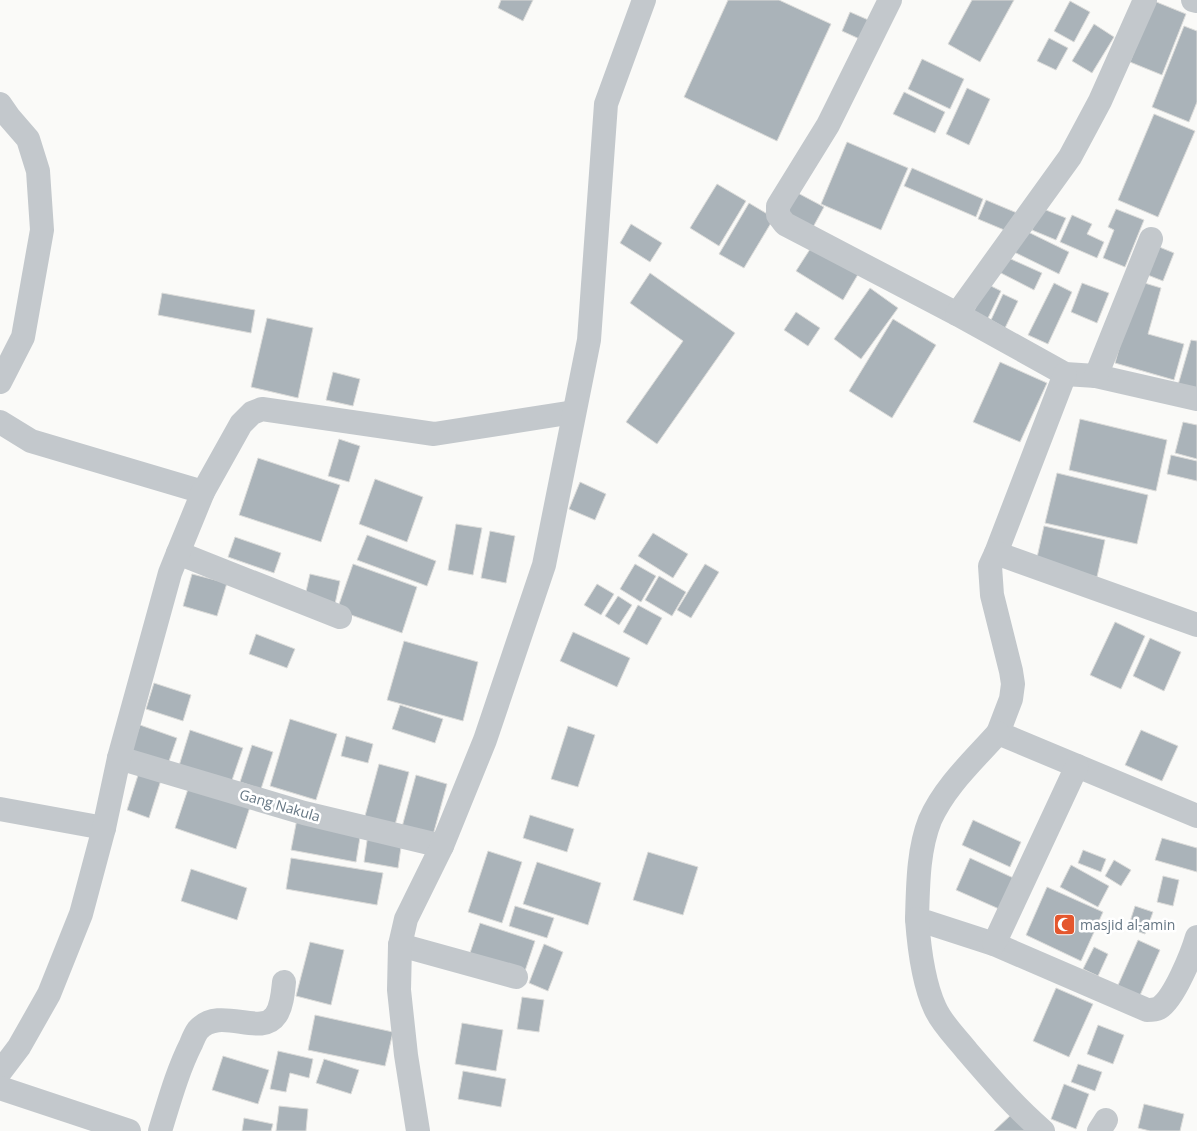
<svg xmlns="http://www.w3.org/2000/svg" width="1197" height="1131" font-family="'Open Sans',sans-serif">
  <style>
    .building { fill: #aab3b9; stroke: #dcdcda }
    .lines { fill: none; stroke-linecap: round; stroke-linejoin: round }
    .minor { stroke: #c3c8cc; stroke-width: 24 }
    .labels { text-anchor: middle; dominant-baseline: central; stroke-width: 5; stroke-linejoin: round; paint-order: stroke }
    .street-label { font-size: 14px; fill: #657683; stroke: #fff }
    .poi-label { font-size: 14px; fill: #657683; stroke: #fff; text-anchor: start }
  </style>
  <rect width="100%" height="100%" fill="#fafaf8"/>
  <g class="building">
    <polygon points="501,0 533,0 523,21 498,8"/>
    <polygon points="728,0 779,0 831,24 777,141 684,97"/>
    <polygon points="972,0 1014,0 980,62 948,44"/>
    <polygon points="1070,1 1090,12 1074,42 1054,31"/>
    <polygon points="1154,1 1186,14 1162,75 1130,62"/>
    <polygon points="850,12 873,22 864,41 842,31"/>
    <polygon points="1094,24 1114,37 1092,73 1072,61"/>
    <polygon points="1184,26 1197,31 1197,102 1189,122 1152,107"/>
    <polygon points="1049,38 1068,48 1056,70 1037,61"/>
    <polygon points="922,59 964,79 950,109 908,89"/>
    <polygon points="967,88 990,99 969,145 946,134"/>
    <polygon points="904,92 945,112 935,133 893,114"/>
    <polygon points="1154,114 1195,131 1158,217 1118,200"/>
    <polygon points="847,142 908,168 881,230 821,204"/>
    <polygon points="912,168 983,199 976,217 904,186"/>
    <polygon points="717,184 746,201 719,246 690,228"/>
    <polygon points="794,191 824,207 812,229 782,213"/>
    <polygon points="986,200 1017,213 1009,232 978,219"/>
    <polygon points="749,203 774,218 744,268 719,254"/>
    <polygon points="1041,208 1066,218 1056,240 1032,230"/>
    <polygon points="1116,209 1144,220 1125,267 1103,258 1114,230 1108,227"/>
    <polygon points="1072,215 1092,224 1087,234 1104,242 1097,258 1060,242"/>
    <polygon points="631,224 662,243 650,262 620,243"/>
    <polygon points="1024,230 1069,252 1059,274 1014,252"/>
    <polygon points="814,243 860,271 843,300 796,271"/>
    <polygon points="1152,244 1174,253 1163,281 1140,272"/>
    <polygon points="1002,255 1042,273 1034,290 995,270"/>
    <polygon points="650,273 735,333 657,444 626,422 683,341 630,303"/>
    <polygon points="1138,281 1161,288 1148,334 1184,344 1174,380 1115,363"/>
    <polygon points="1054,283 1072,292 1048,344 1028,335"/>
    <polygon points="1082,283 1109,293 1097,323 1071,312"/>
    <polygon points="987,284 1001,291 987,320 973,313"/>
    <polygon points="870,288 898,308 861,359 834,339"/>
    <polygon points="162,293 255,310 251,333 158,315"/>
    <polygon points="1003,294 1018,301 1005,328 991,320"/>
    <polygon points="796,312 820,328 808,346 784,330"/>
    <polygon points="267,318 313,328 298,398 251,387"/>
    <polygon points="893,319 936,345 892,418 849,391"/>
    <polygon points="1191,340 1197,341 1197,390 1178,385"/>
    <polygon points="1000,362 1047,383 1020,442 973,422"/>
    <polygon points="333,372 360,379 353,406 326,400"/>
    <polygon points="1080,419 1167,440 1156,491 1069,470"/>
    <polygon points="1183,422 1197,425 1197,459 1175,453"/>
    <polygon points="339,439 360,446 349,482 328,476"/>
    <polygon points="1171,455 1197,461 1197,481 1167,474"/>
    <polygon points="258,458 340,485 321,542 239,515"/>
    <polygon points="1057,473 1148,495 1137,544 1045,523"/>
    <polygon points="375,479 423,497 407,542 359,524"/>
    <polygon points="580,482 606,494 595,520 569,509"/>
    <polygon points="456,524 482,528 473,575 448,570"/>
    <polygon points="1044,526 1105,540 1097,577 1036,562"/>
    <polygon points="490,531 515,536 506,583 481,578"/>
    <polygon points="653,533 688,554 673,578 638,556"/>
    <polygon points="367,535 436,561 427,586 357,560"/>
    <polygon points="235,537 281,553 274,573 228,557"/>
    <polygon points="353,564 417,587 402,633 337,610"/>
    <polygon points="635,564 656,576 641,602 620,589"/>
    <polygon points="705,564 719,572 691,618 677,610"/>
    <polygon points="192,574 227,583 217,616 183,606"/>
    <polygon points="310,574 340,581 335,604 305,596"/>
    <polygon points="659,576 686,592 672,616 645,600"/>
    <polygon points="597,584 614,594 601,615 584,605"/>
    <polygon points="618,596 632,605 619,625 605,616"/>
    <polygon points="638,605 662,618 647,645 623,632"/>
    <polygon points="1115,622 1145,636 1121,689 1090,675"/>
    <polygon points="573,632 630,658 617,687 560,661"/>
    <polygon points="256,634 295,649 287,668 249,654"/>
    <polygon points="1150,638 1181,652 1164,691 1133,676"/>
    <polygon points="404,641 478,662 463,721 387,700"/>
    <polygon points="154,683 191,695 183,721 146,709"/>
    <polygon points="400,705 443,719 435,743 392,729"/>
    <polygon points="290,719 337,734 316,800 270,786"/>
    <polygon points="140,725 177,738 168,764 131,751"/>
    <polygon points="568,726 595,735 578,787 551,779"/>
    <polygon points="190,730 243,748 230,786 178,769"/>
    <polygon points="1141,730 1178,746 1162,781 1125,765"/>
    <polygon points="346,736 373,744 368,763 341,756"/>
    <polygon points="252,745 273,752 261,789 240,782"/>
    <polygon points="379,764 409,772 395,825 365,816"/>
    <polygon points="139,772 161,780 149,818 127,810"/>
    <polygon points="416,775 447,784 433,835 402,827"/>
    <polygon points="189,786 250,807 236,849 175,828"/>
    <polygon points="530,815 574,829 567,852 523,838"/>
    <polygon points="297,819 361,831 356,862 291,850"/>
    <polygon points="973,820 1021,842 1010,867 962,845"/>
    <polygon points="368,834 402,840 398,868 364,862"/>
    <polygon points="1162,838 1197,848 1197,872 1155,860"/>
    <polygon points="1083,850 1106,859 1101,872 1078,863"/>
    <polygon points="488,851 522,862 502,923 468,912"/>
    <polygon points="648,852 698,867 683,915 633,900"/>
    <polygon points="291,858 383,873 377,905 286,889"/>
    <polygon points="970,858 1020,881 1006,912 956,890"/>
    <polygon points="1114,860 1131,870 1121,886 1105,876"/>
    <polygon points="537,862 601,883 588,925 523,904"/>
    <polygon points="1071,865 1109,886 1098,907 1060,887"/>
    <polygon points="191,869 247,888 237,920 181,901"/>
    <polygon points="1163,876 1179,880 1173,906 1157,902"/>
    <polygon points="1047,887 1103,912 1081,961 1026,935"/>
    <polygon points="515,906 554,918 547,938 509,926"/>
    <polygon points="1135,906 1153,912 1145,934 1128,928"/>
    <polygon points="480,923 535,941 525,971 470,953"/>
    <polygon points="1138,940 1160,950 1137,1002 1115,992"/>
    <polygon points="310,942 344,950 331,1005 296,996"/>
    <polygon points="544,944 563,952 548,991 529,983"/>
    <polygon points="1094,947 1108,954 1098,976 1083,969"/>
    <polygon points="1056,988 1093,1004 1069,1057 1033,1041"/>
    <polygon points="522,997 544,1000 539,1032 517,1029"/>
    <polygon points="315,1015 393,1032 385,1066 308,1050"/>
    <polygon points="462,1023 503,1030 496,1071 455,1064"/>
    <polygon points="1098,1025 1124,1035 1113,1064 1087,1054"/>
    <polygon points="278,1051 313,1059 309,1078 290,1073 286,1092 270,1089"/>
    <polygon points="223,1056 269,1070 258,1104 212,1090"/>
    <polygon points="324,1059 359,1070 351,1094 316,1083"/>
    <polygon points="1078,1064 1102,1072 1095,1091 1071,1082"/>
    <polygon points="463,1071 506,1079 501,1107 458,1099"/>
    <polygon points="1064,1084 1089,1094 1076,1129 1051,1119"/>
    <polygon points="1144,1104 1184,1114 1180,1131 1150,1131 1138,1128"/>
    <polygon points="279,1106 308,1109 306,1131 276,1131"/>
    <polygon points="1013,1113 1030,1131 994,1131"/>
    <polygon points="244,1118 273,1124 271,1131 242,1131"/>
  </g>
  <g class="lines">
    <g class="minor">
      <polyline points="890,0 828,125 778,206 778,215 785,224 957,314"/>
      <polyline points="1145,0 1100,101 1070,157 957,314 1065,374 1096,376 1197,399"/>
      <polyline points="1193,0 1197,1"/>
      <polyline points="0,104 9,117 28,139 38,171 42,230 23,337 0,382"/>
      <polyline points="1096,376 1151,239"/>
      <polyline points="0,422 31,441 203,492"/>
      <polyline points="178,553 340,617"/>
      <polyline points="996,553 1065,374"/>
      <polyline points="1197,625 996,553 990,566 992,595 1011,671 1013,684 1011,699 998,733 1197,816"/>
      <path d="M998,733C974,760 945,786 930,820C918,850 918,886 917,919L994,944L1147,1010C1152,1010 1155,1010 1159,1008C1174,999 1192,954 1197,937"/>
      <polyline points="119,758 304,813 442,846"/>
      <polyline points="0,809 104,828"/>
      <path d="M917,919C919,947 923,982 935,1008C942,1024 956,1037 967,1051C991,1079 1015,1107 1043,1131"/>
      <polyline points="994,944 1077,766"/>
      <polyline points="400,945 516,977"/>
      <polyline points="0,1072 19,1047 49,994 81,914 104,828 119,758 170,573 178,553 203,492 241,424 252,413 262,409 434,434 574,412"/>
      <polyline points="0,1088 129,1131"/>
      <path d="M160,1131C169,1102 177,1072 191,1044C193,1039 195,1034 198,1030C220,1005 261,1038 276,1015C282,1006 283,992 284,982"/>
      <polyline points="418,1131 406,1055 399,990 400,945 406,919 442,846 485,740 544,565 589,340 606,104 644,0"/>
      <polyline points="1099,1131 1106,1120"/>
    </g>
  </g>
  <defs>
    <symbol id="mosque-square" viewBox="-11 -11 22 22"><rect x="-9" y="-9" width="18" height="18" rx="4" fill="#e4572e" stroke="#fff"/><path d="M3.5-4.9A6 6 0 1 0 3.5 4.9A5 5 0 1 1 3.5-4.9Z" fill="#fff"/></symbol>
  </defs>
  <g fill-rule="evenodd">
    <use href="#mosque-square" x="1052" y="912" width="25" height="25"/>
  </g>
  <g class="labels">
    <g class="street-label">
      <text transform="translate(280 805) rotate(16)">Gang Nakula</text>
    </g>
    <g class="poi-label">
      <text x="1080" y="924">masjid al-amin</text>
    </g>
  </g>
</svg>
